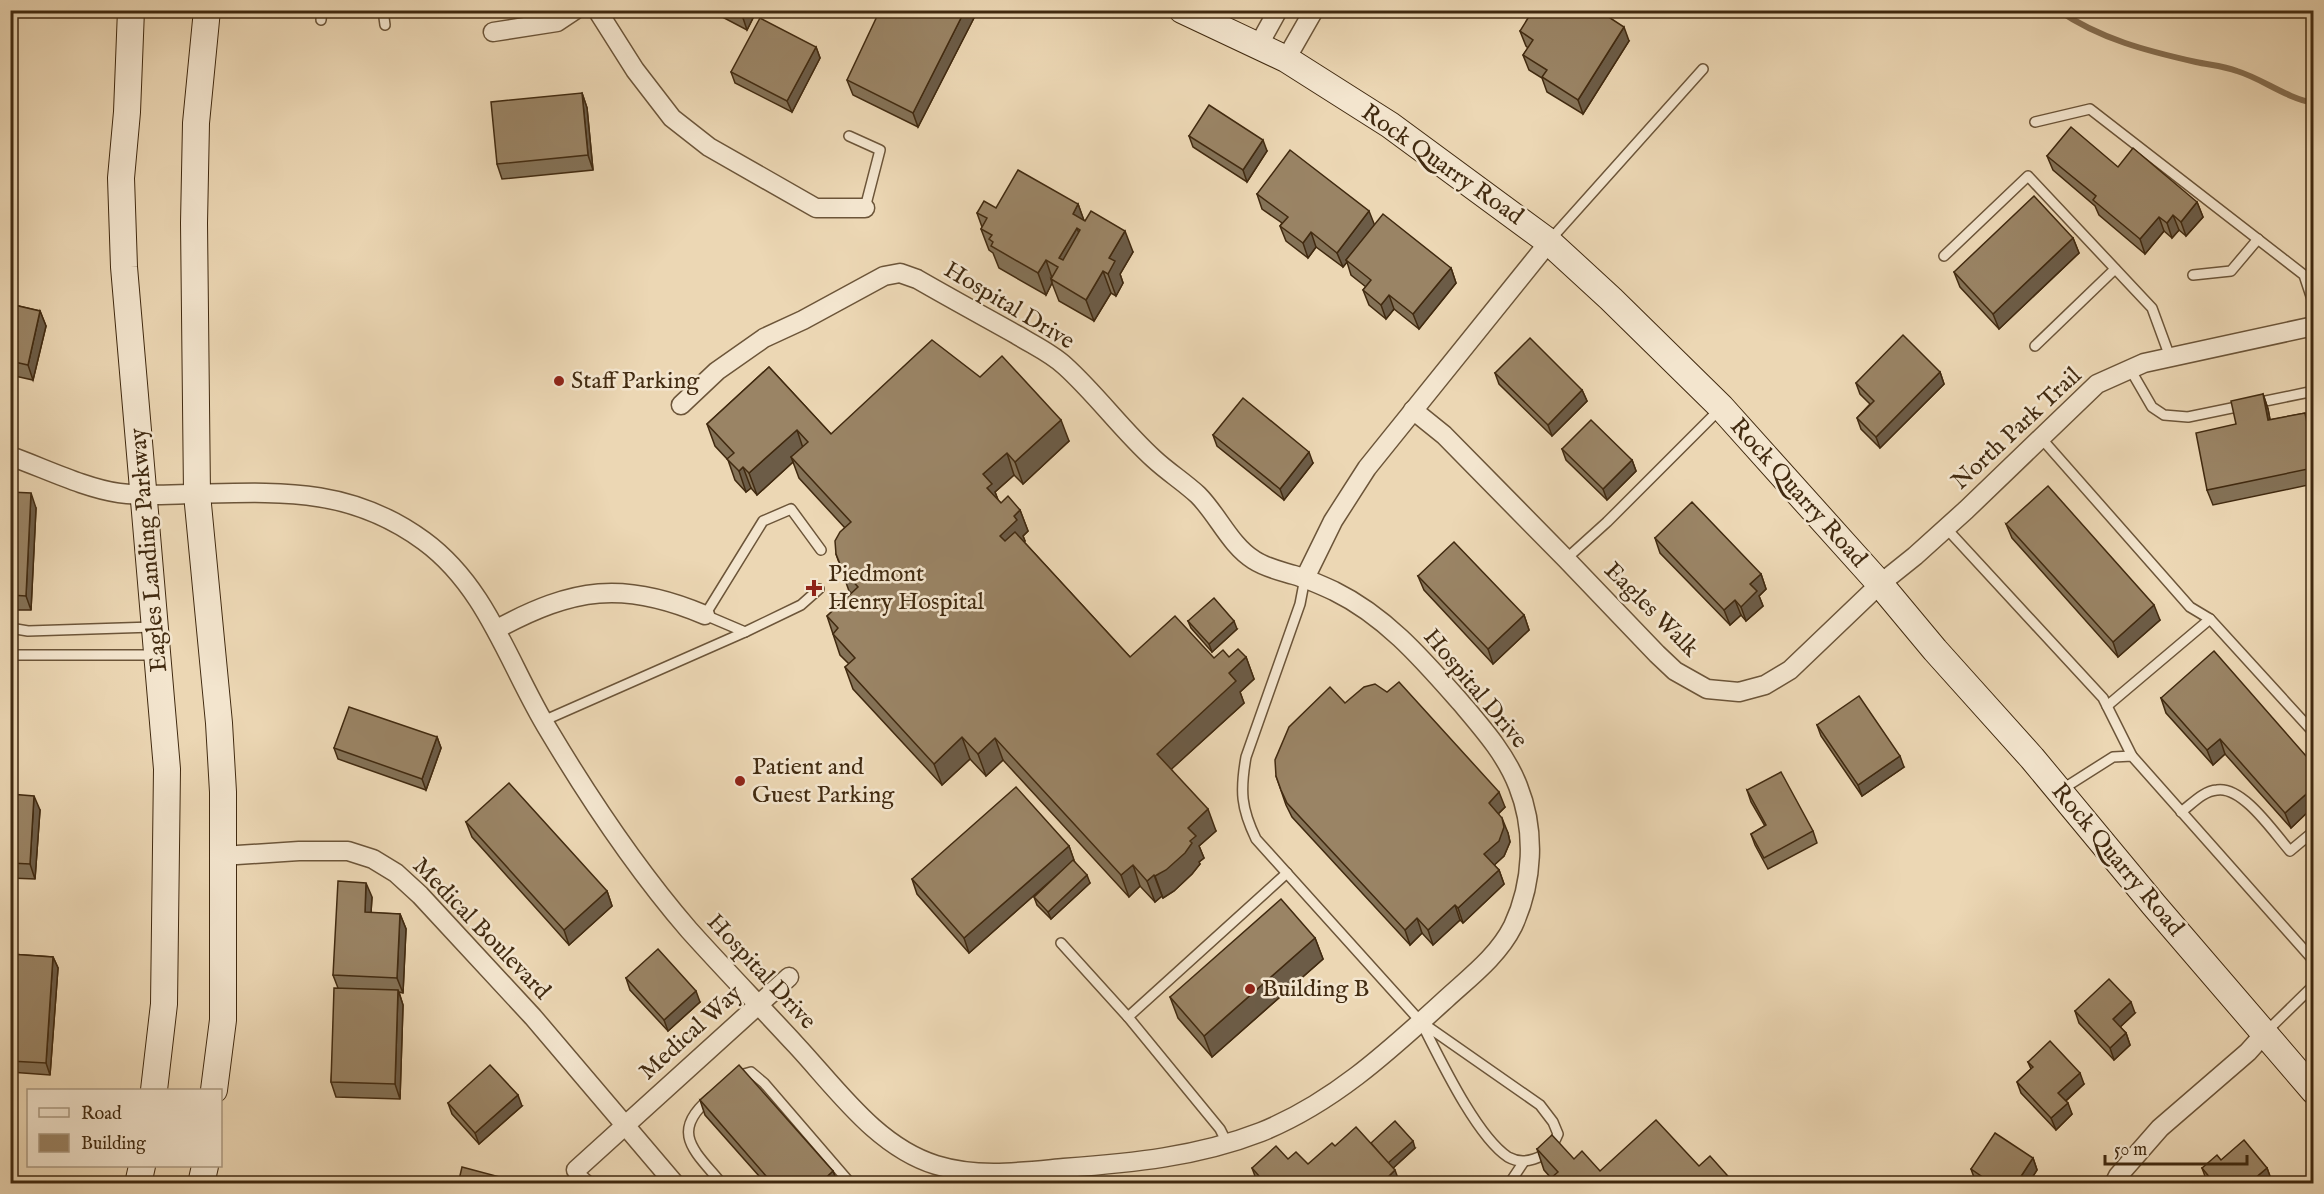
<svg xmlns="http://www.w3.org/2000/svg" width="2324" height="1194" font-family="'IM FELL English',serif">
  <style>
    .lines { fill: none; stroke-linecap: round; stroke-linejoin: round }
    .stream { stroke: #856e51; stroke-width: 6 }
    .lane-casing { stroke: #6c5539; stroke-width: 12 }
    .street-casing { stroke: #6c5539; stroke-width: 21 }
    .secondary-casing { stroke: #412a10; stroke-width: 28 }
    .lane { stroke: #f3e5ce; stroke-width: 9 }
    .street { stroke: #f3e5ce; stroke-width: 18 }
    .secondary { stroke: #f3e5ce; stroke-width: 26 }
    .wall { fill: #847257; stroke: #412a10; stroke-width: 1.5 }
    .shaded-wall { fill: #6c5c47; stroke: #412a10; stroke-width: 1.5 }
    .building { fill: #9a8465; stroke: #412a10; stroke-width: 1.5; fill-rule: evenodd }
    .poi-dot { fill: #8f2418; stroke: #f3e5ce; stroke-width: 2 }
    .labels { text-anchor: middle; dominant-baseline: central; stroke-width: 5; stroke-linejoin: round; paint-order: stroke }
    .street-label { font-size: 24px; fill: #412a10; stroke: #f3e5ce }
    .poi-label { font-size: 24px; fill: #412a10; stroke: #f3e5ce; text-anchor: start }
  </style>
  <rect width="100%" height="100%" fill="#ecd7b4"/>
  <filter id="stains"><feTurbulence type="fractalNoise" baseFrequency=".00333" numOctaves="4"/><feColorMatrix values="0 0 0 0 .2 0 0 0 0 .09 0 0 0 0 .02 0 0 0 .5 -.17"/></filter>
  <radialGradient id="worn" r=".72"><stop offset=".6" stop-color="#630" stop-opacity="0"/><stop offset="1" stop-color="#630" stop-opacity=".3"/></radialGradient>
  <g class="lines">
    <path class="stream" d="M2058,10C2100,39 2147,51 2196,62C2210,65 2224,66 2237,71C2263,79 2286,98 2314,103"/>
    <defs>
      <g id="lane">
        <polyline points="383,10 385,25"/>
        <polyline points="321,20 322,10"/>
        <polyline points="2035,122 2090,109 2304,275 2314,305"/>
        <polyline points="849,136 880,150 865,208"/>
        <polyline points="1550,240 1703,69"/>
        <polyline points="1944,256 2028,176 2152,308 2170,357"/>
        <polyline points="2193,275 2231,271 2258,239"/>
        <polyline points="2035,346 2115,269"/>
        <polyline points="2130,369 2152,407 2164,415 2188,417 2314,391"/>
        <polyline points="2041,438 2190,607 2210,619 2314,733"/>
        <polyline points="1946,528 2103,698 2132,756"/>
        <polyline points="1566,559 1607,522 1719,410"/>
        <path d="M1305,578L1300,604L1246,757C1240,791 1241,808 1256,839L1421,1022L1540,1105L1553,1122L1558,1134C1553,1146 1547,1155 1534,1159C1525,1162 1517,1162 1508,1157C1476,1136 1439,1057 1421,1022"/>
        <polyline points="819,589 801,605 745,632 705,615 763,521 791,509 821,550"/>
        <polyline points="10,628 28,631 153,627"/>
        <polyline points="10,655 155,655"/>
        <polyline points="2107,706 2210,619"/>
        <polyline points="543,721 745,632"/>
        <polyline points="2061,790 2113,757 2132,756 2314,961"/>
        <path d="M2181,812C2192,804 2203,791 2217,790C2243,786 2274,833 2290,851L2314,831"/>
        <polyline points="1061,943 1128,1017"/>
        <polyline points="2266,1032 2314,985"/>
        <polyline points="737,1076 751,1072 764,1083 851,1184"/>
        <path d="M710,1098C668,1133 696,1152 722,1184"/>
        <polyline points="1227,1143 1220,1129 1128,1017 1287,873"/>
        <polyline points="573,1184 576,1170 592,1184"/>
        <polyline points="1509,1184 1523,1163"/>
      </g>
      <g id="street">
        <polyline points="597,10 635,70 672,118 709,147 816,208 865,208"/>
        <polyline points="493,32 557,22 575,10"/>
        <polyline points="1258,46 1278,10"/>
        <polyline points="1286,59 1314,10"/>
        <polyline points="1413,410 1444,435 1566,559 1657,654 1675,671 1707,689 1739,692 1765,685 1790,670 1880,584 1915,556 1966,510 2097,384 2144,363 2314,326"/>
        <path d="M10,456C44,468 84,488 119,493C143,496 166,495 190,494C278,492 349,486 424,541C488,588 509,666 549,731C589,798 638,871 689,930C724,969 761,1007 796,1045C837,1089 877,1147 936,1165C978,1178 1021,1172 1064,1168C1131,1163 1197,1157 1261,1132C1333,1103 1389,1051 1446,999C1470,977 1498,956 1513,926C1533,883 1536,831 1518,786C1506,755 1484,730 1462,704C1424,661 1387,617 1334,591C1321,585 1308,579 1294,575C1281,571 1266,568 1254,560C1230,545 1218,515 1198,495C1184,482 1168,472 1154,459C1122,430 1097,395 1065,366C1051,353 1033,345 1017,335C983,316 950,298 917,279L900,273L884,276L803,320L764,338L717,371L681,405"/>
        <polyline points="1305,578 1333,521 1367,468 1549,242"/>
        <path d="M497,629C573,588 623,580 705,615"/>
        <polyline points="222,856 299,851 348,851 373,859 396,873 420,895 533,1017 675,1184"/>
        <polyline points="576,1170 789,977"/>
        <polyline points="2114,1184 2118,1176 2160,1128 2248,1052 2265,1033"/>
      </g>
      <g id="secondary">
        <polyline points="131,10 127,112 121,178 124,267 167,769 164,1004 154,1090"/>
        <polyline points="207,10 196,123 194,223 197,494 219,723 223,792 223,1020 214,1090"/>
        <polyline points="1182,10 1286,59 1390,125 1549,242 1611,299 1721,407 1880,584 1935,650 2032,758 2154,905 2314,1091"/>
        <polyline points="138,1184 142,1166"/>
        <polyline points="201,1184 205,1166"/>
      </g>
    </defs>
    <use href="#lane" class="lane-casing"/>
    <use href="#street" class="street-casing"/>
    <use href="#secondary" class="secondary-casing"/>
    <use href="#lane" class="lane"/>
    <use href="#street" class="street"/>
    <use href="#secondary" class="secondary"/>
  </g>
  <g class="wall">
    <polygon points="709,10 757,10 747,30"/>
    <polygon points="976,14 918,127 853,95 847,80"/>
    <polygon points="1520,31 1629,41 1583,114 1547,92 1542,78 1529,70 1523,55 1528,48 1526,46"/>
    <polygon points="816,47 820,58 792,112 735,83 731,72"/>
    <polygon points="582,93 587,108 593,170 502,179 497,164"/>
    <polygon points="1189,136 1267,151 1247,182 1193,147"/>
    <polygon points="2047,156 2118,167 2197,202 2203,217 2186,236 2179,230 2172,238 2164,231 2145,254 2099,215 2095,206 2053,170"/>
    <polygon points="1257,194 1375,225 1451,268 1456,283 1419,329 1394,309 1386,319 1369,305 1363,290 1366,287 1351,275 1347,262 1343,267 1316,247 1308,258 1286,241 1280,226 1282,223 1262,209"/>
    <polygon points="1078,204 1084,221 1133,252 1120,274 1123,283 1116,296 1111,293 1094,321 1059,301 1052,283 1046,295 999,268 993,253 989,250 981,229 982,227 977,213 996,208"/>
    <polygon points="2073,238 2079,253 1999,329 1960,287 1954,272"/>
    <polygon points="10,304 40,311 46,326 33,380 10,375"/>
    <polygon points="769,367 831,434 980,377 1069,441 1023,484 1014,475 995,492 998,500 1001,503 1020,510 1028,531 1023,536 1025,541 1024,542 1130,657 1214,658 1229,657 1246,657 1254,679 1240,692 1244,703 1171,769 1216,831 1199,846 1204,858 1199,862 1200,864 1192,874 1174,891 1163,898 1162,896 1155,902 1140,886 1129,897 1003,760 986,776 970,759 942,785 853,689 845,667 849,664 840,655 827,616 852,593 849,591 836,554 845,528 799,478 793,462 757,495 751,488 746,492 735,480 728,460 715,446 707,424"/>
    <polygon points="1940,372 1944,384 1880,448 1861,429 1857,418 1870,404 1860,394 1856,383"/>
    <polygon points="1495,373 1582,390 1587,401 1552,436 1499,384"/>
    <polygon points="2263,394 2268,409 2270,420 2305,413 2311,427 2313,440 2313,484 2213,505 2207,490 2236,424"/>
    <polygon points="1213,435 1313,463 1284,500 1217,446"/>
    <polygon points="1562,449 1632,460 1636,471 1607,500 1566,460"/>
    <polygon points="10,492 36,508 31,610 10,610"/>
    <polygon points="2006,524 2160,620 2118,657 2012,538"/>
    <polygon points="1655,538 1761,574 1766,589 1759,596 1763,606 1746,621 1741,615 1730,625 1660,553"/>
    <polygon points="1418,576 1524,615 1529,630 1493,664 1424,590"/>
    <polygon points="1188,621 1237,629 1212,652 1191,628"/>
    <polygon points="2161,698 2313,764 2313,807 2291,828 2225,754 2213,765 2166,713"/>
    <polygon points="1345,703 1505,807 1498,814 1508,833 1510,842 1504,856 1494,865 1499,870 1504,884 1463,923 1460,920 1433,945 1422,933 1410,945 1292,817 1286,805 1276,776"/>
    <polygon points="1817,725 1904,767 1862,796 1821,736"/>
    <polygon points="437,737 441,748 426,790 338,759 334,748"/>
    <polygon points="1747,790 1813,831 1817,843 1768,869 1755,845 1751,834 1765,826 1751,802"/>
    <polygon points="10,794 40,810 35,879 10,878"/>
    <polygon points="466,822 607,891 612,906 569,945 472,837"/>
    <polygon points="1069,846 1074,861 1090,883 1051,919 1037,905 1034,897 1051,880 969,953 917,894 912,879"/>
    <polygon points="372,897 371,913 400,914 406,929 403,993 399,992 403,1005 400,1099 336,1097 331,1082 338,988 333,975"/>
    <polygon points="1315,938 1323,959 1212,1057 1178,1018 1170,997"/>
    <polygon points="10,954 53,957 58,968 50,1075 10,1072"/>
    <polygon points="626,978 700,1002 668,1031 630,990"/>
    <polygon points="2075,1011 2135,1013 2120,1027 2126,1033 2130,1045 2114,1060 2079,1023"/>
    <polygon points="2028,1062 2084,1084 2066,1101 2072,1114 2056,1130 2021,1093 2017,1082 2031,1069"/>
    <polygon points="700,1100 833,1171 838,1184 766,1184 705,1115"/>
    <polygon points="448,1103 522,1106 479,1144 452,1114"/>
    <polygon points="1371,1144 1415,1148 1393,1168 1400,1184 1258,1184 1252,1168 1288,1159 1308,1164 1335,1146"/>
    <polygon points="1537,1149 1574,1159 1600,1171 1699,1166 1735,1184 1553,1184 1551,1178 1544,1170"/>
    <polygon points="2033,1158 2037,1170 2028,1184 1980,1184 1975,1180 1971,1169"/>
    <polygon points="2202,1168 2267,1168 2271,1179 2266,1184 2210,1184 2206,1179"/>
  </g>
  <g class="shaded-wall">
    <polygon points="10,10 17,10 10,27"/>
    <polygon points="747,10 757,10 747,30 743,18"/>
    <polygon points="965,10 975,10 976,14 918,127 913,113"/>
    <polygon points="1624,27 1629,41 1583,114 1578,100"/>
    <polygon points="816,47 820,58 792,112 787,101"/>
    <polygon points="582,93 587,108 593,170 588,155"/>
    <polygon points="1263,140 1267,151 1247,182 1243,170"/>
    <polygon points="2197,202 2203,217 2186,236 2181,222"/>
    <polygon points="1078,204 1086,226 1073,214"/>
    <polygon points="1369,211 1375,226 1346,260 1347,262 1343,267 1337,253"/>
    <polygon points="2173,215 2179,230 2172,238 2167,223"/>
    <polygon points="2159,217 2164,231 2145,254 2140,239"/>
    <polygon points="1077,228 1085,249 1067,280 1059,258"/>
    <polygon points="1125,231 1133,252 1120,274 1123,283 1116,296 1108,274 1109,258"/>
    <polygon points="1311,232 1316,247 1308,258 1303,243"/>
    <polygon points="2073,238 2079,253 1999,329 1993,314"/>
    <polygon points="1046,260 1053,281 1051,279 1052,283 1046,295 1038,273"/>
    <polygon points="1451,268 1456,283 1419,329 1413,314"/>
    <polygon points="1103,271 1111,293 1094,321 1086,300"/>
    <polygon points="1389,295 1394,309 1386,319 1381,305"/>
    <polygon points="40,311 46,326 33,380 28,365"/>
    <polygon points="1940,372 1944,384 1880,448 1876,437"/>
    <polygon points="1582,390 1587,401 1552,436 1548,425"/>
    <polygon points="2263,394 2268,409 2273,435 2268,420"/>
    <polygon points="2305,413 2311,427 2313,440 2313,452"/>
    <polygon points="1061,420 1069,441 1023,484 1015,462"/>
    <polygon points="797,430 804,451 791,457 793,462 757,495 749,473"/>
    <polygon points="1309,452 1313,463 1284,500 1280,489"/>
    <polygon points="1007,453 1014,475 995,492 1000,505 987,488 983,474"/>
    <polygon points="1632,460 1636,471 1607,500 1603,489"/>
    <polygon points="743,467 751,488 746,492 739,471"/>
    <polygon points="31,493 36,508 31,610 26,596"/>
    <polygon points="1020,510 1028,531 1023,536 1025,541 1007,557 1000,536 1014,516"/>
    <polygon points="1761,574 1766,589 1759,596 1763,606 1746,621 1741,607 1750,584"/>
    <polygon points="1735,600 1741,615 1730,625 1724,610"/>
    <polygon points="2154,605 2160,620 2118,657 2113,642"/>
    <polygon points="1524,615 1529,630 1493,664 1488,649"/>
    <polygon points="1234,621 1237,629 1212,652 1209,644"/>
    <polygon points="1246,657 1254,679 1240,692 1244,703 1165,775 1157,754 1229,673"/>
    <polygon points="437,737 441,748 426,790 422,779"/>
    <polygon points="962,737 970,759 942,785 934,764"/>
    <polygon points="995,738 1003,760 986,776 978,754"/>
    <polygon points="2220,739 2225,754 2213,765 2207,750"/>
    <polygon points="1900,756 1904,767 1862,796 1858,785"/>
    <polygon points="2313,788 2313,807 2291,828 2285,813"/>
    <polygon points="1499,792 1505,807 1494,818 1489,803"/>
    <polygon points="34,796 40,810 35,879 30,864"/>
    <polygon points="1208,809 1216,831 1199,846 1204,858 1199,862 1200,864 1192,874 1174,891 1163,898 1155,876 1188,828"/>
    <polygon points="1502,818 1508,833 1510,842 1504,856 1490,869 1484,854"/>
    <polygon points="1069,846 1074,860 969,953 964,938"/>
    <polygon points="1133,865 1140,886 1129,897 1121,875"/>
    <polygon points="1499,870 1504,884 1463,923 1458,908"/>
    <polygon points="1087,875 1090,883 1051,919 1048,912"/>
    <polygon points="1154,875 1162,896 1155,902 1147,881"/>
    <polygon points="366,883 372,897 370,927 365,912"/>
    <polygon points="607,891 612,906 569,945 564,930"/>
    <polygon points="1455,905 1460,920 1433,945 1428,930"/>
    <polygon points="400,914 406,929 403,993 397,978"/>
    <polygon points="1417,918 1422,933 1410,945 1405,930"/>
    <polygon points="1315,938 1323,959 1212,1057 1204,1036"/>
    <polygon points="53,957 58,968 50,1075 46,1063"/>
    <polygon points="398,990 403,1005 400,1099 395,1084"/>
    <polygon points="696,991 700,1002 668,1031 664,1020"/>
    <polygon points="2131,1002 2135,1013 2117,1030 2113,1019"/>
    <polygon points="2126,1033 2130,1045 2114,1060 2110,1048"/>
    <polygon points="2080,1073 2084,1084 2062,1104 2058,1093"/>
    <polygon points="518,1095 522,1106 479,1144 475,1133"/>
    <polygon points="2068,1103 2072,1114 2056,1130 2051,1118"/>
    <polygon points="1413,1141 1415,1148 1391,1170 1388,1163"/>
    <polygon points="2033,1158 2037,1170 2028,1184 2016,1184"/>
    <polygon points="2267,1168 2271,1179 2266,1184 2248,1184"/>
    <polygon points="1395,1170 1400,1184 1381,1184"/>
    <polygon points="833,1171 838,1184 819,1184"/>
  </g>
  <g class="building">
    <polygon points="727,10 747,10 743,18"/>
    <polygon points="880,10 965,10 913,113 847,80"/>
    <polygon points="1533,10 1598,10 1624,27 1578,100 1542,77 1547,70 1523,55 1533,40 1520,31"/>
    <polygon points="760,18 816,47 787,101 731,72"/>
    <polygon points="582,93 588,155 497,164 491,102"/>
    <polygon points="1209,105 1263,140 1243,170 1189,136"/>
    <polygon points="2071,127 2118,167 2133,148 2197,202 2181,222 2173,215 2167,223 2159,217 2140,239 2093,200 2096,196 2047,156"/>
    <polygon points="1290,150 1369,211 1337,253 1311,232 1303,243 1280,226 1288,217 1257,194"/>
    <path d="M1018,170L1078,204L1073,214L1085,221L1091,211L1125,231L1109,258L1115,261L1108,274L1103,271L1086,300L1051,279L1058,267L1046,260L1038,273L991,246L993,242L989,239L992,235L981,229L987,218L977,213L984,201L996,208ZM1077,228L1080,230L1063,260L1059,258Z"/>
    <polygon points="2034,196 2073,238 1993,314 1954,272"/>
    <polygon points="1383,214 1451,268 1413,314 1389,295 1381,305 1363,290 1371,280 1346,260"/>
    <polygon points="10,304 40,311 28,365 10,361"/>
    <polygon points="1903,335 1940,372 1876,437 1857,418 1874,401 1856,383"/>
    <polygon points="1530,338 1582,390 1548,425 1495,373"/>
    <polygon points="932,340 980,377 1002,356 1061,420 1015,462 1007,453 983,474 992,484 987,488 1001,503 1008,496 1020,510 1014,516 1017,520 1000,536 1005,541 1015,532 1130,657 1175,616 1214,658 1223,650 1229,657 1238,649 1246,657 1229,673 1236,681 1157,754 1208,809 1188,828 1196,836 1190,841 1192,843 1185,853 1166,870 1155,876 1154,875 1147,881 1133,865 1121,875 995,738 978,754 962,737 934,764 845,667 855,658 833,634 838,628 827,616 858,587 842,569 836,554 835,541 840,532 851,522 791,457 808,442 797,430 749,473 743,467 739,471 727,459 734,453 707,424 769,367 831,434"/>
    <polygon points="2263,394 2268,420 2305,413 2313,452 2313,468 2207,490 2196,433 2236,424 2231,401"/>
    <polygon points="1243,398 1309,452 1280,489 1213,435"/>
    <polygon points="1591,420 1632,460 1603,489 1562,449"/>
    <polygon points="2048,486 2154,605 2113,642 2006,524"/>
    <polygon points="10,492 31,493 26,596 10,595"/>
    <polygon points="1692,502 1761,574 1750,584 1757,591 1741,607 1735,600 1724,610 1655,538"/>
    <polygon points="1454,542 1524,615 1488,649 1418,576"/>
    <polygon points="1214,598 1234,621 1209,644 1188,621"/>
    <polygon points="2214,651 2313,764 2313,788 2285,813 2220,739 2207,750 2161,698"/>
    <polygon points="1399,682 1499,792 1489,803 1502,818 1504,827 1499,841 1484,854 1499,870 1458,908 1455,905 1428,930 1417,918 1405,930 1287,803 1281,790 1276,776 1275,760 1289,727 1330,687 1345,703 1364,687 1375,684 1387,692"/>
    <polygon points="1859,696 1900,756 1858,785 1817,725"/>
    <polygon points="349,707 437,737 422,779 334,748"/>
    <polygon points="1781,772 1813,831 1764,858 1751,834 1766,825 1747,790"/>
    <polygon points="509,783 607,891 564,930 466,822"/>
    <polygon points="1016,787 1069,846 964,938 912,879"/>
    <polygon points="10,794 34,796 30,864 10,863"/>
    <polygon points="1073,860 1087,875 1048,912 1034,897"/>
    <polygon points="338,881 366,883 365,912 400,914 397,978 333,975"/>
    <polygon points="1281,899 1315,938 1204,1036 1170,997"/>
    <polygon points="658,949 696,991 664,1020 626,978"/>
    <polygon points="10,954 53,957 46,1063 10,1061"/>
    <polygon points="2109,979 2131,1002 2113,1019 2126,1033 2110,1048 2075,1011"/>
    <polygon points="334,988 398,990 395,1084 331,1082"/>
    <polygon points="2050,1041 2080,1073 2058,1093 2068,1103 2051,1118 2017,1082 2033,1067 2028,1062"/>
    <polygon points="490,1065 518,1095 475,1133 448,1103"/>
    <polygon points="739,1065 833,1171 819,1184 773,1184 700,1100"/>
    <polygon points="1656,1120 1699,1166 1710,1156 1735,1184 1556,1184 1551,1178 1558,1172 1537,1149 1552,1135 1574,1159 1582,1151 1600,1171"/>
    <polygon points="1395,1121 1413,1141 1388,1163 1371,1143"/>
    <polygon points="1356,1127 1395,1170 1381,1184 1266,1184 1252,1168 1276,1146 1288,1159 1296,1152 1308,1164 1332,1143 1335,1146"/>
    <polygon points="1995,1133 2033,1158 2016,1184 1993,1184 1971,1169"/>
    <polygon points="2244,1140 2267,1168 2248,1184 2215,1184 2202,1168 2217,1155 2221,1160"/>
    <polygon points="462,1167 526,1184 458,1184"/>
  </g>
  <g class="poi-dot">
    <circle cx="559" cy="381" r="6"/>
    <path d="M811 579h6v6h6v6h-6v6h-6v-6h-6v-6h6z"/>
    <circle cx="740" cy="781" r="6"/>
    <circle cx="1250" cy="989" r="6"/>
  </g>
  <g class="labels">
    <g class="street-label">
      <text transform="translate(1442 165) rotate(35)">Rock Quarry Road</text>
      <text transform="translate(1009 306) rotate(31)">Hospital Drive</text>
      <text transform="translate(2017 429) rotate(-43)">North Park Trail</text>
      <text transform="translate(1798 493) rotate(48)">Rock Quarry Road</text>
      <text transform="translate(149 550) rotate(-95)">Eagles Landing Parkway</text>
      <text transform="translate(1651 610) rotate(45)">Eagles Walk</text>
      <text transform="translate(1475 689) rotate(50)">Hospital Drive</text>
      <text transform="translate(2117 860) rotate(50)">Rock Quarry Road</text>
      <text transform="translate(481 929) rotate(46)">Medical Boulevard</text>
      <text transform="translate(761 972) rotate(47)">Hospital Drive</text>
      <text transform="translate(691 1033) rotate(-42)">Medical Way</text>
    </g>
    <g class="poi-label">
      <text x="571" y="381">Staff Parking</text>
      <text x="828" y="574">Piedmont<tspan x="828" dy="28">Henry Hospital</tspan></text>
      <text x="752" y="767">Patient and<tspan x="752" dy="28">Guest Parking</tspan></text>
      <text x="1262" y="989">Building B</text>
    </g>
  </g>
  <rect width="2324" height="1194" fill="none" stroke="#ecd7b4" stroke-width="36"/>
  <rect x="12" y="12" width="2300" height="1170" fill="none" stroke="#412a10" stroke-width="3"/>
  <rect x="18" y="18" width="2288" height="1158" fill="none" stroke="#412a10" stroke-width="1.5"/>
  <rect x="27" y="1089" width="195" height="78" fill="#f3e5ce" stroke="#ac9a82" stroke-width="1.5"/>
  <rect x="39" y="1108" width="30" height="9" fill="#f3e5ce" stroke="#ac9a82" stroke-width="1.5"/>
  <text x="81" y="1119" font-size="18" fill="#412a10">Road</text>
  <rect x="39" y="1134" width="30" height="18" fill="#9a8465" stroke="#ac9a82" stroke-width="1.5"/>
  <text x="81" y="1149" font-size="18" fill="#412a10">Building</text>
  <path d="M2105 1155v9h142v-9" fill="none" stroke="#412a10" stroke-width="3"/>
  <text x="2114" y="1155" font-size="18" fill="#412a10" stroke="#f3e5ce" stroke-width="4.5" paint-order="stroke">50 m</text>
  <rect width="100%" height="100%" filter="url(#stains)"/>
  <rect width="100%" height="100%" fill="url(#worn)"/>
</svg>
